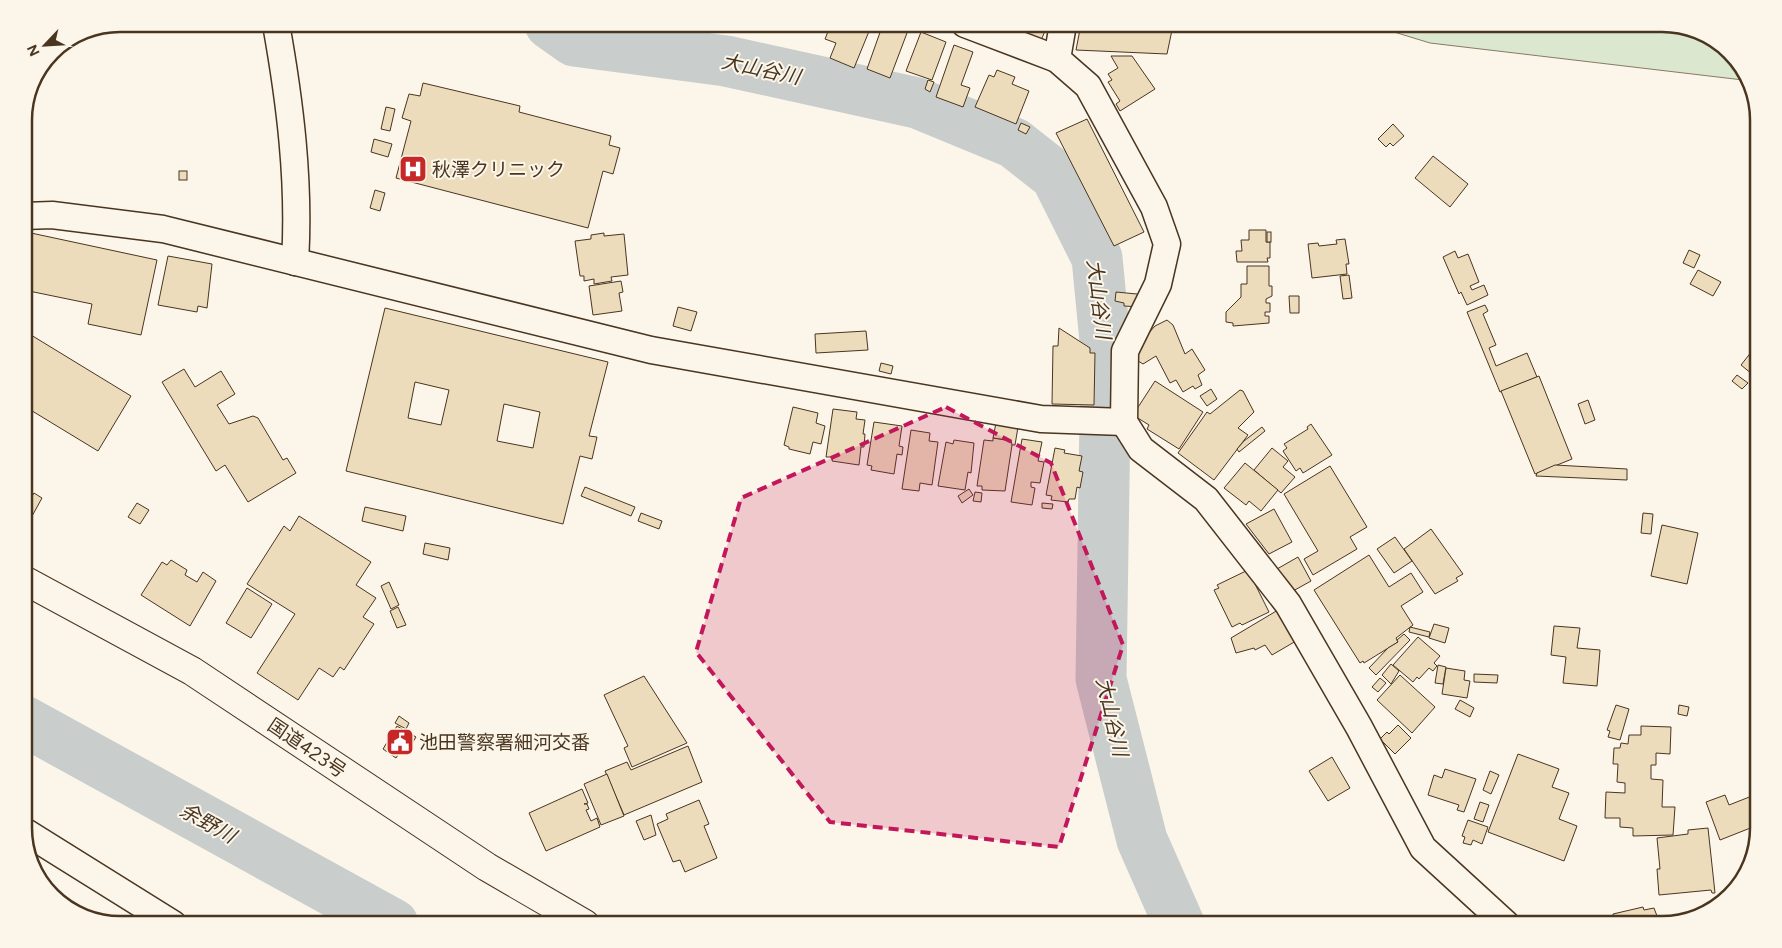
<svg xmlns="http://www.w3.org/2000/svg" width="1782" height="948" font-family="Figtree,'Noto Sans JP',sans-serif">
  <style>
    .green { fill: #dce7d0; stroke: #887966 }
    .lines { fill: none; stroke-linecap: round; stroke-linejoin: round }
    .river { stroke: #c9cecd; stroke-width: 51 }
    .building { fill: #ecdcbc; stroke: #4a3520; fill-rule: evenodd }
    .minor-casing { stroke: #4a3520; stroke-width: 29 }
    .trunk-casing { stroke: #4a3520; stroke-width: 30 }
    .minor { stroke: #fbf6e9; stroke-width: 26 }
    .trunk { stroke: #fbf6e9; stroke-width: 28 }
    .marked { fill: #c2185b; fill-opacity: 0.2; stroke: #c2185b; stroke-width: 4; stroke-dasharray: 10 6; stroke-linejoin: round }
    .labels { text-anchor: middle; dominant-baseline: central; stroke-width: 4; stroke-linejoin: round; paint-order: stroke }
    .poi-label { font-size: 19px; fill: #4a3520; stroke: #fbf6e9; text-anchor: start }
    .street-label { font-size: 19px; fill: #4a3520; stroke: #fbf6e9 }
    .water-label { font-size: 20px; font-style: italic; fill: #4a3520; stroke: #fbf6e9 }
    .rim { fill: none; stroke: #4a3520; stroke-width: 2.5 }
  </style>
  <rect width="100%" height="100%" fill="#fbf6e9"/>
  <polygon class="green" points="1368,24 1661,24 1704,34 1742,67 1747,83 1743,80 1430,43"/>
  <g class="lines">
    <g class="river">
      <polyline points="550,24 574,41 726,61 917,103 1014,143 1056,176 1097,258 1106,351 1101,679 1142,840 1179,924"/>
      <polyline points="24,721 393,924"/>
    </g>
  </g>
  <g class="building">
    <polygon points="831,24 872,24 854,68 830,58 836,43 825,39"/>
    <polygon points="883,24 907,33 890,78 867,69"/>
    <polygon points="1005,24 1048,24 1039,45 1003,29"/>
    <polygon points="1081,24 1143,24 1172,30 1167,54 1076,50"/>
    <polygon points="921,32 946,42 932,80 906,71"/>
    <polygon points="954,45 973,52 961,85 970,88 963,107 936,97"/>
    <polygon points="1111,56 1132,56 1155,89 1120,111 1116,104 1120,101 1108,82 1112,80 1108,74 1118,68"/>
    <polygon points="997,70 1015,77 1012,84 1029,91 1016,124 975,107 989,75 994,77"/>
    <polygon points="928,80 934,82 930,92 925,89"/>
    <polygon points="423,83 520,106 519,112 611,136 609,145 620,148 613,174 603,171 588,228 396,178 411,121 402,118 409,94 420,96"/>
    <polygon points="386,107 395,109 390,131 381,129"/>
    <polygon points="1087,119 1144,232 1114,246 1056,133"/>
    <polygon points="1021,123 1030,127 1026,134 1018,130"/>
    <polygon points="1393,124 1404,136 1393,146 1390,143 1386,147 1378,139"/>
    <polygon points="374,139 392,144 388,157 371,152"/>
    <polygon points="1433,156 1468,184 1450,207 1415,178"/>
    <rect x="179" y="171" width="8" height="9"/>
    <polygon points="375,190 385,193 380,211 370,208"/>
    <polygon points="1249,230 1266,230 1266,242 1270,242 1270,258 1267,258 1268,262 1237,262 1236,251 1242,251 1241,240 1249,240"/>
    <rect x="1267" y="232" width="4" height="10"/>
    <polygon points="31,233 157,260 141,335 88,324 92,304 24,290 24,252 27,253"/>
    <polygon points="604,233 604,236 624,234 628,275 611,277 612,281 594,284 594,279 584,281 584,276 580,276 575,241 591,239 591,235"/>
    <polygon points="1345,239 1349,264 1346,264 1347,274 1312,278 1308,244 1318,243 1319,246 1337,244 1336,240"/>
    <polygon points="1689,250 1700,255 1694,268 1683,263"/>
    <polygon points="1455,251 1458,258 1468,254 1479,282 1470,286 1472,290 1484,285 1488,295 1467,305 1461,292 1459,294 1443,257"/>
    <polygon points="168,256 212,264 207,308 198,306 197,312 158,305"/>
    <polygon points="1247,266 1269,266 1269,286 1272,286 1272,296 1266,299 1266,303 1270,303 1270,312 1265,312 1265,316 1269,316 1269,323 1233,326 1233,323 1226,322 1226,312 1241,297 1241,284 1247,284"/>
    <polygon points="1698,270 1721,282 1713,296 1690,284"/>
    <polygon points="1349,275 1352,298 1343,299 1340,276"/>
    <polygon points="621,281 623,292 619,293 622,311 593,315 589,286"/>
    <polygon points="1116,292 1137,294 1148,296 1141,307 1124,306 1124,303 1115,301"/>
    <polygon points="1289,296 1299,296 1299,313 1290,313"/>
    <polygon points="1485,305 1488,311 1483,314 1496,345 1489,348 1496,366 1527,353 1537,377 1500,392 1467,312"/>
    <polygon points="678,307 697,312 691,331 673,326"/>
    <path d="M385,308L608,362L589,436L597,437L592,459L580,456L563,524L346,471ZM415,382L449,390L441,425L408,418ZM504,404L540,412L533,448L497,441Z"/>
    <polygon points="1167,320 1173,325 1185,354 1192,349 1205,370 1198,375 1202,385 1195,389 1193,386 1183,392 1176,380 1170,383 1156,356 1143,364 1135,359 1146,336 1155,326"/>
    <polygon points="1059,328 1090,348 1090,353 1095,353 1094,405 1052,404 1053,346 1058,346"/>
    <polygon points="866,331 868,350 816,353 815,334"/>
    <polygon points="31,335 131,396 98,451 24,406 24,347"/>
    <polygon points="1758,338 1758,354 1750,348"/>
    <polygon points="1752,351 1758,356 1758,379 1741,365"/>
    <polygon points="881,363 893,366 891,374 879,371"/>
    <polygon points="184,369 195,387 221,371 235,394 217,405 229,424 253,416 258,418 283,460 287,458 296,473 248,502 225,465 216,471 162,382"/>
    <polygon points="1737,375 1748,383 1742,389 1732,381"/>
    <polygon points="1539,376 1572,459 1535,474 1501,391"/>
    <polygon points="1155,381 1203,412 1179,449 1147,429 1149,425 1133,415"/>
    <polygon points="1211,389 1217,399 1207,406 1200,396"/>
    <polygon points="1240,390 1243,391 1254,412 1238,428 1248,435 1214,480 1178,453 1207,412 1210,414"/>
    <polygon points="1588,400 1595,420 1585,424 1578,404"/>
    <polygon points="793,407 818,413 816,423 825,426 821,444 813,442 810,454 789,449 789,447 784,445"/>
    <polygon points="833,409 857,412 856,419 865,420 863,434 865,434 864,447 861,447 859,465 832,461 833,457 826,457"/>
    <polygon points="874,422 902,426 899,446 903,447 902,455 897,454 894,474 871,470 872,466 867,465"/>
    <polygon points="996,423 1018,427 1015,445 1010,445 1011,441 993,438"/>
    <polygon points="1311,424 1332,455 1303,473 1300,468 1296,471 1283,451 1287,448 1284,444 1308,429 1307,427"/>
    <polygon points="1262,427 1265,431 1239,452 1237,449 1244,441"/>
    <polygon points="911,430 930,433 929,441 938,442 932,485 920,483 919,491 902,489"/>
    <polygon points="993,438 1011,441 1012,445 1005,491 982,490 982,486 977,486 984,440 993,441"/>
    <polygon points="1022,439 1042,442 1038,461 1044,462 1040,483 1031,482 1031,487 1035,488 1032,505 1011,502"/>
    <polygon points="954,440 974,443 971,473 968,472 965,490 938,486 946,442 953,444"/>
    <polygon points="1055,448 1065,450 1064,453 1082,456 1079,471 1083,472 1080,488 1077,487 1075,499 1069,499 1068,502 1051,500 1052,496 1046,495"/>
    <polygon points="1272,448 1288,461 1283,467 1295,477 1281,493 1254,470"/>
    <polygon points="1245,463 1278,490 1261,511 1249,501 1246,505 1224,488"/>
    <polygon points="1555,465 1627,469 1627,480 1536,476 1537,473"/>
    <polygon points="1330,466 1367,527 1350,537 1357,549 1313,575 1304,559 1318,551 1284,494"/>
    <polygon points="585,487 635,507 631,516 581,496"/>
    <polygon points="969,489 973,495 962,503 958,496"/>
    <polygon points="975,492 982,493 981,502 973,501"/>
    <polygon points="34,493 42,498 31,518 24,513 24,510"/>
    <polygon points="137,503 149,510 140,524 128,517"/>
    <polygon points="1042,503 1053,504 1052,509 1042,508"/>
    <polygon points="365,507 406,516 403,531 362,521"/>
    <polygon points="1274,509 1292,542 1269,554 1246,524"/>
    <polygon points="24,513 31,517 24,529"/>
    <polygon points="641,513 662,521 659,529 638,521"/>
    <polygon points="1643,513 1653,514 1651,534 1641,533"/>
    <polygon points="299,516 371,562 356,585 376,598 363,617 374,624 344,670 340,667 333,677 319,668 298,700 257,673 295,614 247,584 284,526 290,531"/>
    <polygon points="1662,525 1698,533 1687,584 1651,576"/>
    <polygon points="1431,529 1463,574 1456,578 1458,581 1435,594 1404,549"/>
    <polygon points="1395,537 1412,561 1394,573 1377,549"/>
    <polygon points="425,543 450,548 448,560 423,554"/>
    <polygon points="1369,555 1389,587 1411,573 1423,592 1401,606 1413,625 1396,638 1398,642 1364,663 1363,661 1360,663 1314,590"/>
    <polygon points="1298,557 1311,581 1293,591 1277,569"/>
    <polygon points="171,560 187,570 185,575 197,582 203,572 216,581 190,626 141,595 162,562 167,565"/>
    <polygon points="1248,570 1269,612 1242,625 1240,623 1232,627 1214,590 1219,588 1217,585"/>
    <polygon points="389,582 399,605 391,609 381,586"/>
    <polygon points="247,588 272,604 251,638 226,623"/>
    <polygon points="398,607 406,625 397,628 390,611"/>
    <polygon points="1278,610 1296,641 1272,655 1265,645 1255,650 1254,648 1236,653 1231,638"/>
    <polygon points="1434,624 1449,628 1445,643 1429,638"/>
    <polygon points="1554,626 1580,628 1577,648 1600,650 1597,686 1563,683 1566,657 1551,655"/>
    <polygon points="1410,627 1430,632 1429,637 1409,632"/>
    <polygon points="1404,634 1410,640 1376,675 1369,668 1388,648 1398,642 1397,640"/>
    <polygon points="1418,637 1440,656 1434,663 1437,666 1433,671 1429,668 1419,679 1417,677 1413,682 1393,665"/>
    <polygon points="1391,664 1399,671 1391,684 1382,675"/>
    <polygon points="1438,665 1446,667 1443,684 1435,683"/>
    <polygon points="1446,668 1465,671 1464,680 1470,681 1467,698 1442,694"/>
    <polygon points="1474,674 1498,675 1497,683 1474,682"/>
    <polygon points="1400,675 1435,707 1412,733 1377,700"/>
    <polygon points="644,676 687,743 632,767 624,748 628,746 604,695"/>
    <polygon points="1380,678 1386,683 1378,692 1372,687"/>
    <polygon points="1460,700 1474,708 1470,717 1455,709"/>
    <polygon points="1616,705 1629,709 1620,740 1608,737 1610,731 1607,730"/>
    <polygon points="1679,705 1689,707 1687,716 1678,714"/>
    <polygon points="399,716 409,723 406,729 395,723"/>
    <polygon points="1398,725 1411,738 1395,754 1380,739 1387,732 1389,734"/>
    <polygon points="397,726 416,737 408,750 403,747 396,758 383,749"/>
    <polygon points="1641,726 1671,727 1670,754 1656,753 1656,765 1651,765 1651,779 1663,780 1662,807 1675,807 1673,835 1633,836 1633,828 1620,827 1620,818 1605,818 1606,792 1625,793 1625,783 1617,782 1618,764 1613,764 1614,748 1620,748 1621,743 1628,744 1629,735 1641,735"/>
    <polygon points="688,746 702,782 624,815 605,771 627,762 631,770"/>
    <polygon points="1518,754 1559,769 1552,787 1569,793 1559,819 1577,826 1564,861 1488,832"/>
    <polygon points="1332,757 1350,788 1328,801 1309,771"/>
    <polygon points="1445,769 1476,779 1464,812 1457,810 1459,805 1428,795 1434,775 1442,778"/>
    <polygon points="1490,771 1499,775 1491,794 1483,790"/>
    <polygon points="607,774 624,816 601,825 584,784"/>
    <polygon points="582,789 588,803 584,804 587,804 589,809 586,810 591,821 597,818 600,827 546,851 529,813"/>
    <polygon points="1757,794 1758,825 1720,840 1706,802 1725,795 1729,805"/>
    <polygon points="699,800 709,824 704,826 717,858 685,872 680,860 673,862 657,824 668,819 666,814"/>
    <polygon points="1480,802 1489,805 1483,822 1474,819"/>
    <polygon points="651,815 656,835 644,840 636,821"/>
    <polygon points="1468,820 1488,827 1482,844 1473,840 1471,845 1463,843 1465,837 1462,836"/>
    <polygon points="1708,828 1715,893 1712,893 1711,890 1659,895 1657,869 1660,869 1657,838 1688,834 1688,830"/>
    <polygon points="1643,907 1644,910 1654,908 1660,924 1613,924 1613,914"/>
  </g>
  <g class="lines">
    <defs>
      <g id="minor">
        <path d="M276,24C290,102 300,182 295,262"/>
        <polyline points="965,24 1057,59"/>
        <polyline points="1063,24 1057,59 1088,86 1154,207 1167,244 1158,284 1125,351 1124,422 1141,449 1206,499 1288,604 1359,727 1423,848 1506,924"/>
        <polyline points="24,216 52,215 163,229 651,350 1041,419 1124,422"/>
        <polyline points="24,831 173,924"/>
      </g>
      <polyline id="trunk" points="24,580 192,671 487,867 585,924"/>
    </defs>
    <use href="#minor" class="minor-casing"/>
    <use href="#trunk" class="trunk-casing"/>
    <use href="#minor" class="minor"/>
    <use href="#trunk" class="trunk"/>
  </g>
  <path class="marked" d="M946,407L1051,463L1123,645L1059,847L830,822L696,652L741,498Z"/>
  <defs>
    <symbol id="hospital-square" viewBox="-11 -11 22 22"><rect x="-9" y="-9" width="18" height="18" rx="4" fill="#c62828" stroke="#fbf6e9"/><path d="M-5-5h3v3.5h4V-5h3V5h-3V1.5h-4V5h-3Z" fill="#fff"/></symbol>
    <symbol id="civic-square" viewBox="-11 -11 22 22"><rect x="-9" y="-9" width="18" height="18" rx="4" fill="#c62828" stroke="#fbf6e9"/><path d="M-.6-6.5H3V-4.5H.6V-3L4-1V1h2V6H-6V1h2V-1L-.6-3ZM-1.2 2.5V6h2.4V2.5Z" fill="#fff"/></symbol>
  </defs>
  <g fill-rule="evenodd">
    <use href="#hospital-square" x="397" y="153" width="32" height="32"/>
    <use href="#civic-square" x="384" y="726" width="32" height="32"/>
  </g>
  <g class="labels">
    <g class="poi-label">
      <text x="432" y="169">秋澤クリニック</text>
      <text x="419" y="742">池田警察署細河交番</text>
    </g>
    <g class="street-label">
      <text transform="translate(307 748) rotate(34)">国道423号</text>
    </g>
    <g class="water-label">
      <text transform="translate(761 69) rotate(12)">大山谷川</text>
      <text transform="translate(1099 299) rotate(83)">大山谷川</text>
      <text transform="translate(1112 717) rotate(77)">大山谷川</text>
      <text transform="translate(208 823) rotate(29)">余野川</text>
    </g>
  </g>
  <path d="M0 0H1782V948H0ZM120 32H1662A88 88 0 0 1 1750 120V828A88 88 0 0 1 1662 916H120A88 88 0 0 1 32 828V120A88 88 0 0 1 120 32Z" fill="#fbf6e9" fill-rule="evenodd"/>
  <path class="rim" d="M120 32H1662A88 88 0 0 1 1750 120V828A88 88 0 0 1 1662 916H120A88 88 0 0 1 32 828V120A88 88 0 0 1 120 32Z"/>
  <g transform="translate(45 45) rotate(245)" stroke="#fbf6e9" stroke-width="4" paint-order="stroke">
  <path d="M0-4L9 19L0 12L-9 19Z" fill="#4a3520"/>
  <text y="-8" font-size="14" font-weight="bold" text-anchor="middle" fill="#4a3520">N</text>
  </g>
</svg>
